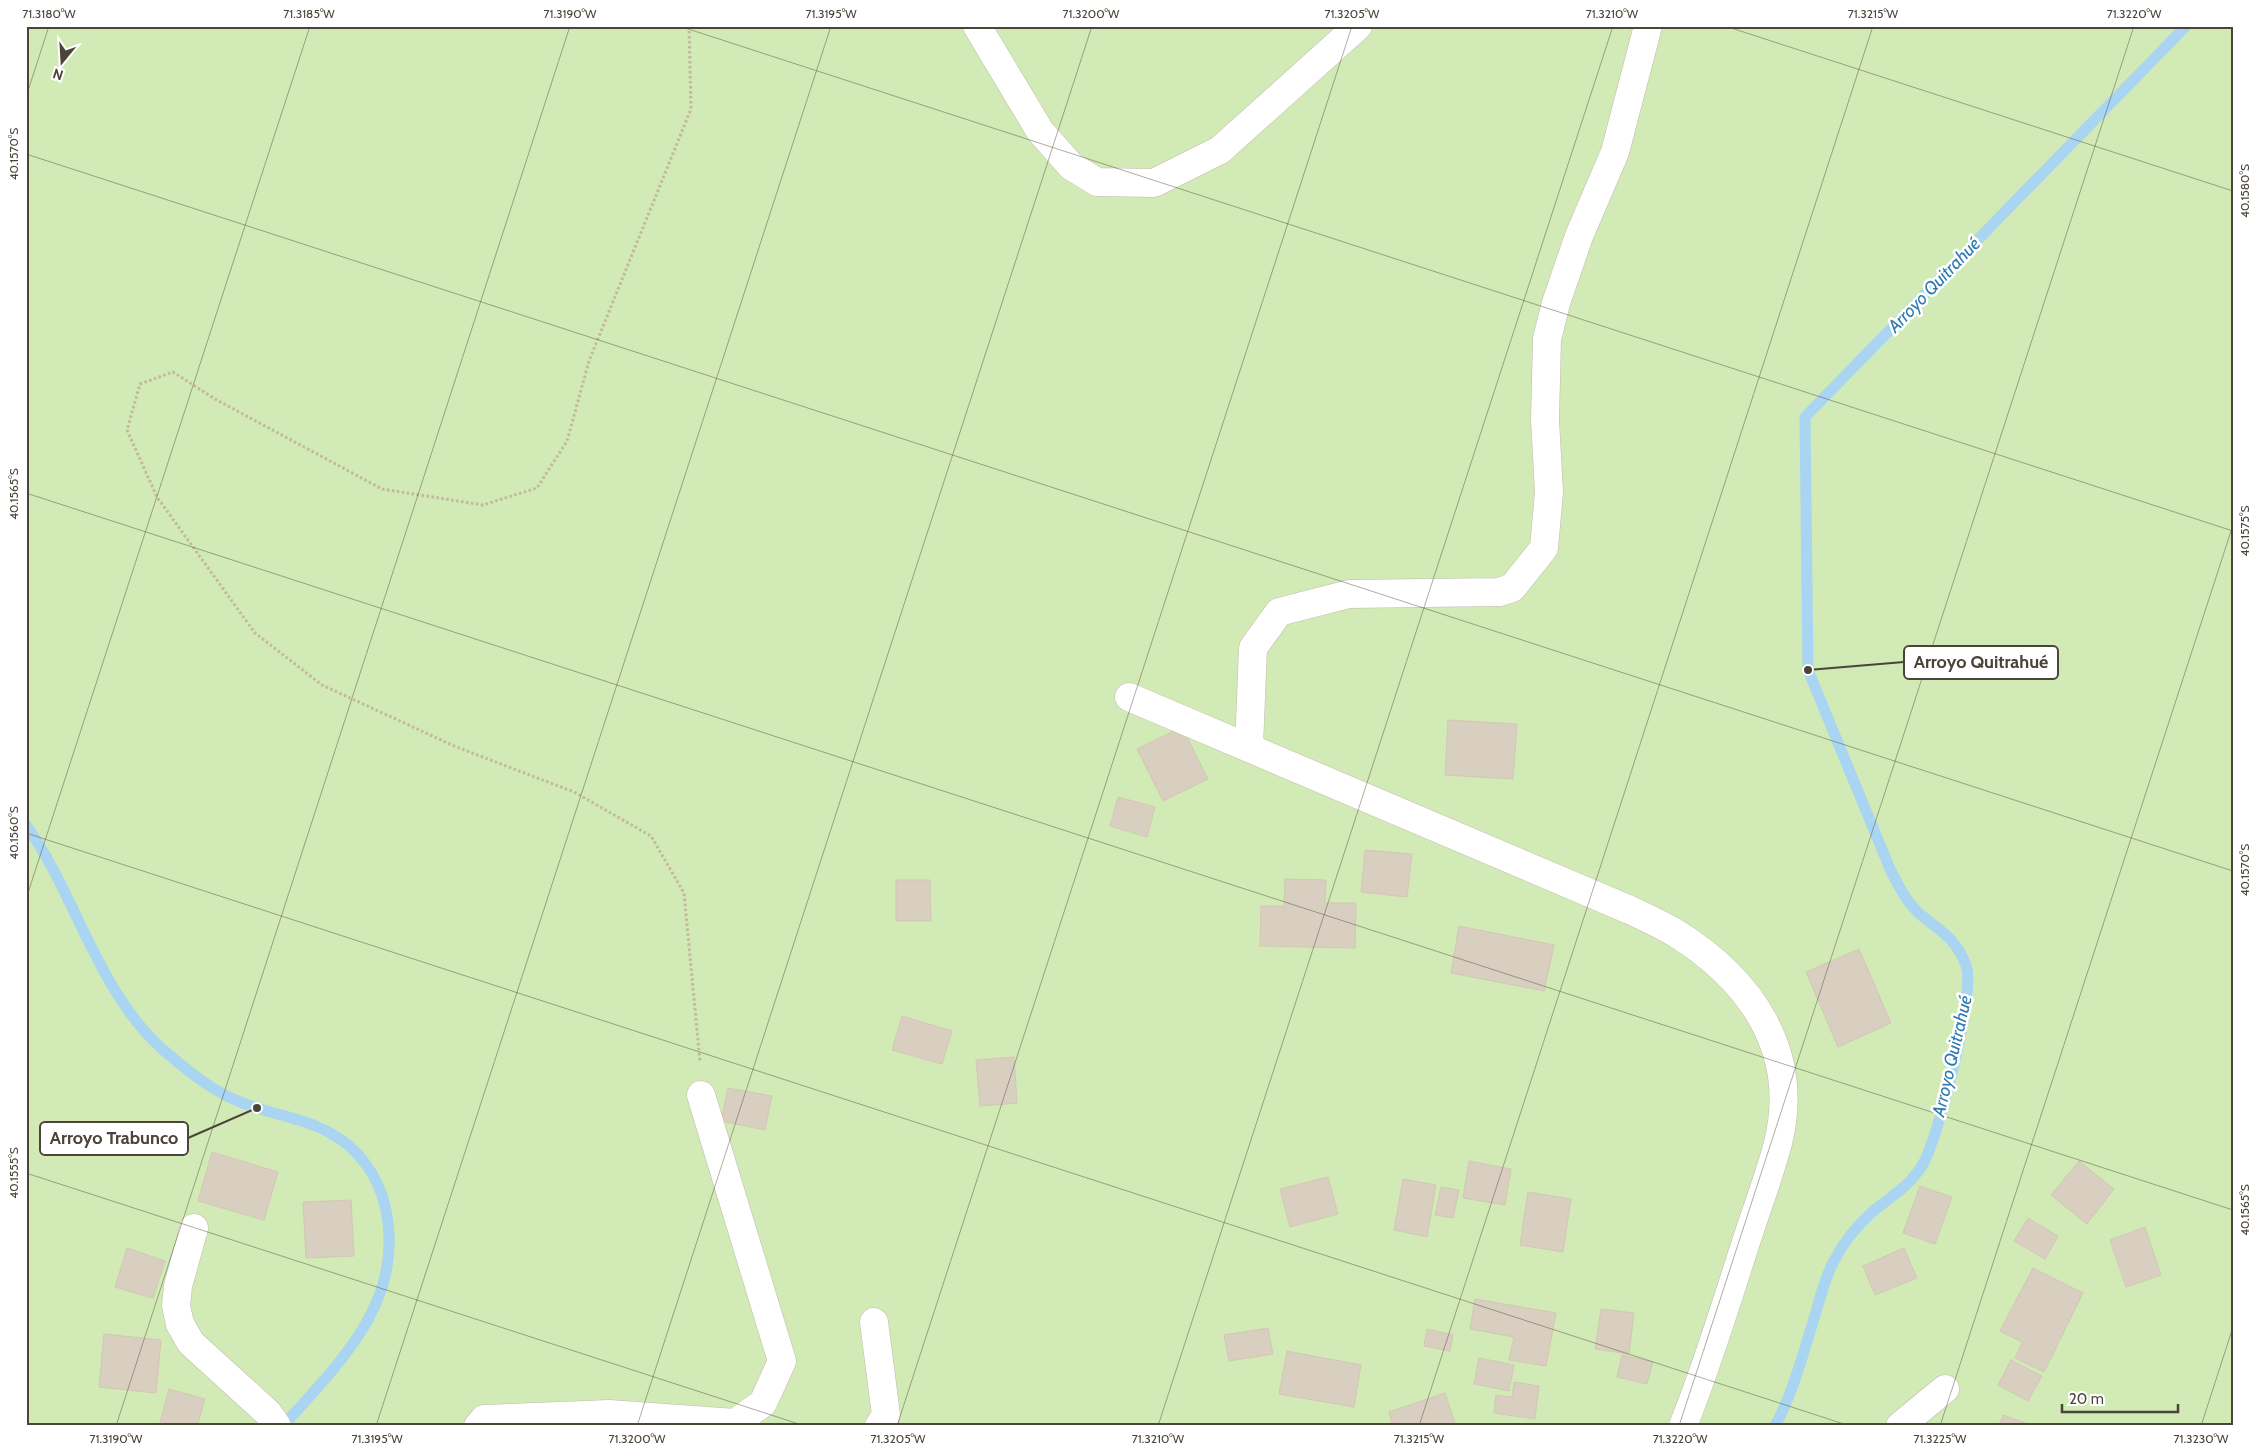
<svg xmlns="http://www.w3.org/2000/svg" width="2259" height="1452" font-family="Cabin,sans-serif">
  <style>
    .green { fill: #d2eab5 }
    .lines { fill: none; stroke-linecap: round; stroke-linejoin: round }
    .stream { stroke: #a9d4f2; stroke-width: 11 }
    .building { fill: #d8cfc1; stroke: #d3c7b4 }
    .minor-casing { stroke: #c2bbae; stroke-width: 29 }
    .path { stroke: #c4b79f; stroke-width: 3; stroke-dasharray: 2.5 2.5; stroke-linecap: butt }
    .minor { stroke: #fff; stroke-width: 28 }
    .ticks { fill: none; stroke: #4b4439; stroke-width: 1; stroke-opacity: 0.45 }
    .labels { text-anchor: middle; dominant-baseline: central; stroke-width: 5; stroke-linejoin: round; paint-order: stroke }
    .water-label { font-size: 18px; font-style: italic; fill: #2e7ab2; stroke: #fff }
    .leader { fill: none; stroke: #4b4439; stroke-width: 2 }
    .callout-dot { fill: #4b4439; stroke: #fff; stroke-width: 2 }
    .callout { fill: #fff; stroke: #4b4439; stroke-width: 2 }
    .callout-label { font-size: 18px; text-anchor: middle; font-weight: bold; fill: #4b4439 }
    .neatline { fill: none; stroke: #4b4439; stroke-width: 2 }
    .ticks-label { font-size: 12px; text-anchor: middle; fill: #4b4439 }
  </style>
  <rect width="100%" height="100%" fill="#f6f3ec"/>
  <rect class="green" x="26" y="26" width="2207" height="1400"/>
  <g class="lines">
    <g class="stream">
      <path d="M26,825C76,895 96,988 161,1048C183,1067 207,1087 233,1099C265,1114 301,1116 332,1134C359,1149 378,1176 385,1206C407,1300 340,1362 283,1426"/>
      <path d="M1775,1426C1794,1391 1804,1350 1816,1312C1821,1294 1826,1275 1835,1259C1844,1242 1856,1227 1870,1214C1882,1203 1899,1193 1910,1181C1915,1175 1921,1169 1924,1162C1939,1134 1976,992 1966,965C1955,937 1941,932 1921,915C1907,903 1898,885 1890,869L1808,670L1805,417L2186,26"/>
    </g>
  </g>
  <g class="building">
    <polygon points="1448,720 1517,724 1513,779 1445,775"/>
    <polygon points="1182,727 1208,779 1163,801 1137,749"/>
    <polygon points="1118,797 1155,807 1147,837 1110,826"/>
    <polygon points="1365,850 1412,854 1407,897 1361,892"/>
    <polygon points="1285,879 1326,880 1325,903 1356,903 1355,948 1260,946 1261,906 1284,906"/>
    <polygon points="896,880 930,880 931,921 896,921"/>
    <polygon points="1459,926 1554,945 1544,991 1451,973"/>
    <polygon points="1859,949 1891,1023 1838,1047 1806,972"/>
    <polygon points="902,1016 952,1031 942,1064 892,1050"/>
    <polygon points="1014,1057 1017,1103 980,1106 976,1060"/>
    <polygon points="728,1088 772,1096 765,1130 721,1121"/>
    <polygon points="212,1152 278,1172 264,1220 198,1201"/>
    <polygon points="1469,1161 1511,1169 1505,1205 1463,1198"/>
    <polygon points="2079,1161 2114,1189 2087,1224 2051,1195"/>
    <polygon points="1328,1177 1338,1214 1290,1227 1280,1189"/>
    <polygon points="1403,1179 1436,1185 1427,1237 1394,1230"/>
    <polygon points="1920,1186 1952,1197 1935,1244 1903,1233"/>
    <polygon points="1441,1187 1459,1190 1453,1218 1435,1215"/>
    <polygon points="1528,1192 1571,1199 1563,1252 1520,1245"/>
    <polygon points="351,1200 354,1256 306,1258 303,1202"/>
    <polygon points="2028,1218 2058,1236 2045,1259 2014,1241"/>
    <polygon points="2145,1227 2161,1275 2126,1287 2110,1240"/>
    <polygon points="127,1248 165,1261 153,1298 115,1287"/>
    <polygon points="1904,1248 1917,1278 1875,1295 1863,1266"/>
    <polygon points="2033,1268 2083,1293 2044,1372 2015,1358 2022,1342 2000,1331"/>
    <polygon points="1475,1299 1556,1313 1546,1366 1509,1360 1514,1337 1470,1329"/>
    <polygon points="1601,1309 1634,1313 1629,1354 1595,1349"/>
    <polygon points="1268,1328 1273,1354 1229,1361 1224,1335"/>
    <polygon points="1427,1329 1453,1335 1450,1351 1424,1346"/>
    <polygon points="104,1334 161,1340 156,1393 99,1387"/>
    <polygon points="1287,1351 1361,1365 1354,1407 1279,1394"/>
    <polygon points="1622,1355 1653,1362 1647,1384 1617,1377"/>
    <polygon points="1479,1358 1514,1365 1509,1391 1474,1384"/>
    <polygon points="2011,1360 2042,1376 2028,1401 1998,1385"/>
    <polygon points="1514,1382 1539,1386 1535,1419 1494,1413 1496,1395 1512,1397"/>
    <polygon points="169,1389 205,1399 197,1426 159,1426"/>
    <polygon points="1445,1393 1456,1426 1393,1426 1389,1412"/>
    <polygon points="2003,1415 2034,1426 1999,1426"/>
  </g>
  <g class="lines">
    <defs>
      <g id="minor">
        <polyline points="977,26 1040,131 1071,166 1097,182 1154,183 1220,150 1358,26"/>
        <path d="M1129,697L1630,910C1645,917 1660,924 1674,932C1750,979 1801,1050 1778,1143C1770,1174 1758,1205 1748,1236C1727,1300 1708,1364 1683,1426"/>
        <polyline points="1249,747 1253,648 1279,612 1349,594 1499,592 1512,588 1544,548 1549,492 1545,420 1547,339 1556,303 1579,236 1615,152 1648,26"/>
        <polyline points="194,1228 178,1286 176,1306 180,1324 191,1343 268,1413 277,1426"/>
        <polyline points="874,1322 886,1415 879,1426"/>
        <polyline points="478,1426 484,1419 609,1414 735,1423 763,1403 782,1361 701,1095"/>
        <polyline points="1900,1426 1945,1389"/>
      </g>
    </defs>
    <use href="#minor" class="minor-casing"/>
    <polyline class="path" points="689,26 691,109 589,361 567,441 537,488 483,505 382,489 215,399 173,372 140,384 127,430 157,497 255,633 322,685 454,746 574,792 651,836 684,893 700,1062"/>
    <use href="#minor" class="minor"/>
  </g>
  <path class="ticks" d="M679,26L2233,531M1725,26L2233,191M26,97L49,26M26,154L2233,871M26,493L2233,1210M26,833L1850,1426M26,899L310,26M26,1173L805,1426M116,1426L570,26M376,1426L831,26M637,1426L1092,26M897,1426L1352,26M1158,1426L1613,26M1419,1426L1873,26M1679,1426L2134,26M1940,1426L2233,525M2201,1426L2233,1327"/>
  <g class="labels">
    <g class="water-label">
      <text transform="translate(1934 285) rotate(-46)">Arroyo Quitrahué</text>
      <text transform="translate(1952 1056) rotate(-77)">Arroyo Quitrahué</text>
    </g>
  </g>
  <path class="leader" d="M1808 670L1904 662M257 1108L188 1138"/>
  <g class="callout-dot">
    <circle cx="1808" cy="670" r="5"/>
    <circle cx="257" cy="1108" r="5"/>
  </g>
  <g class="callout">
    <rect x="1904" y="646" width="154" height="33" rx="5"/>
    <rect x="40" y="1122" width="148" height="33" rx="5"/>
  </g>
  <g class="callout-label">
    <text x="1981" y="668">Arroyo Quitrahué</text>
    <text x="114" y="1144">Arroyo Trabunco</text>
  </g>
  <rect width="2259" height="1452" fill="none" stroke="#ffffff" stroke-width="55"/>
  <g transform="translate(62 62) rotate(198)" stroke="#ffffff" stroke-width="4" paint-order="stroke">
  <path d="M0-4L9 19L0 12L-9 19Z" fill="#4b4439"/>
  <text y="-8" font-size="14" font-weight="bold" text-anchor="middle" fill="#4b4439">N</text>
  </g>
  <path d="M2062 1404v8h116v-8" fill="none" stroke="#4b4439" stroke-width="2.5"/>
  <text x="2069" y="1404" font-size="15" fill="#4b4439" stroke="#ffffff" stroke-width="4" paint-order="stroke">20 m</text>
  <rect x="28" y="28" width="2204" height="1396" class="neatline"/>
  <g class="ticks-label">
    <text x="49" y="18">71.3180°W</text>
    <text x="309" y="18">71.3185°W</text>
    <text x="570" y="18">71.3190°W</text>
    <text x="831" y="18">71.3195°W</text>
    <text x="1091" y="18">71.3200°W</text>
    <text x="1352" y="18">71.3205°W</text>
    <text x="1612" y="18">71.3210°W</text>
    <text x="1873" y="18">71.3215°W</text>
    <text x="2134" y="18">71.3220°W</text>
    <text transform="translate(14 154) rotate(-90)" y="4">40.1570°S</text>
    <text transform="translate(2245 191) rotate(-90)" y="4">40.1580°S</text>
    <text transform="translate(14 494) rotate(-90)" y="4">40.1565°S</text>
    <text transform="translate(2245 531) rotate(-90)" y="4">40.1575°S</text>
    <text transform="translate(14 833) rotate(-90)" y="4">40.1560°S</text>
    <text transform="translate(2245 870) rotate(-90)" y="4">40.1570°S</text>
    <text transform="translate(14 1173) rotate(-90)" y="4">40.1555°S</text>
    <text transform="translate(2245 1210) rotate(-90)" y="4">40.1565°S</text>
    <text x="116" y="1443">71.3190°W</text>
    <text x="377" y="1443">71.3195°W</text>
    <text x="637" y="1443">71.3200°W</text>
    <text x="898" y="1443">71.3205°W</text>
    <text x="1158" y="1443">71.3210°W</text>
    <text x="1419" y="1443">71.3215°W</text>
    <text x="1680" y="1443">71.3220°W</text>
    <text x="1940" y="1443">71.3225°W</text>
    <text x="2201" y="1443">71.3230°W</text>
  </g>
</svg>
